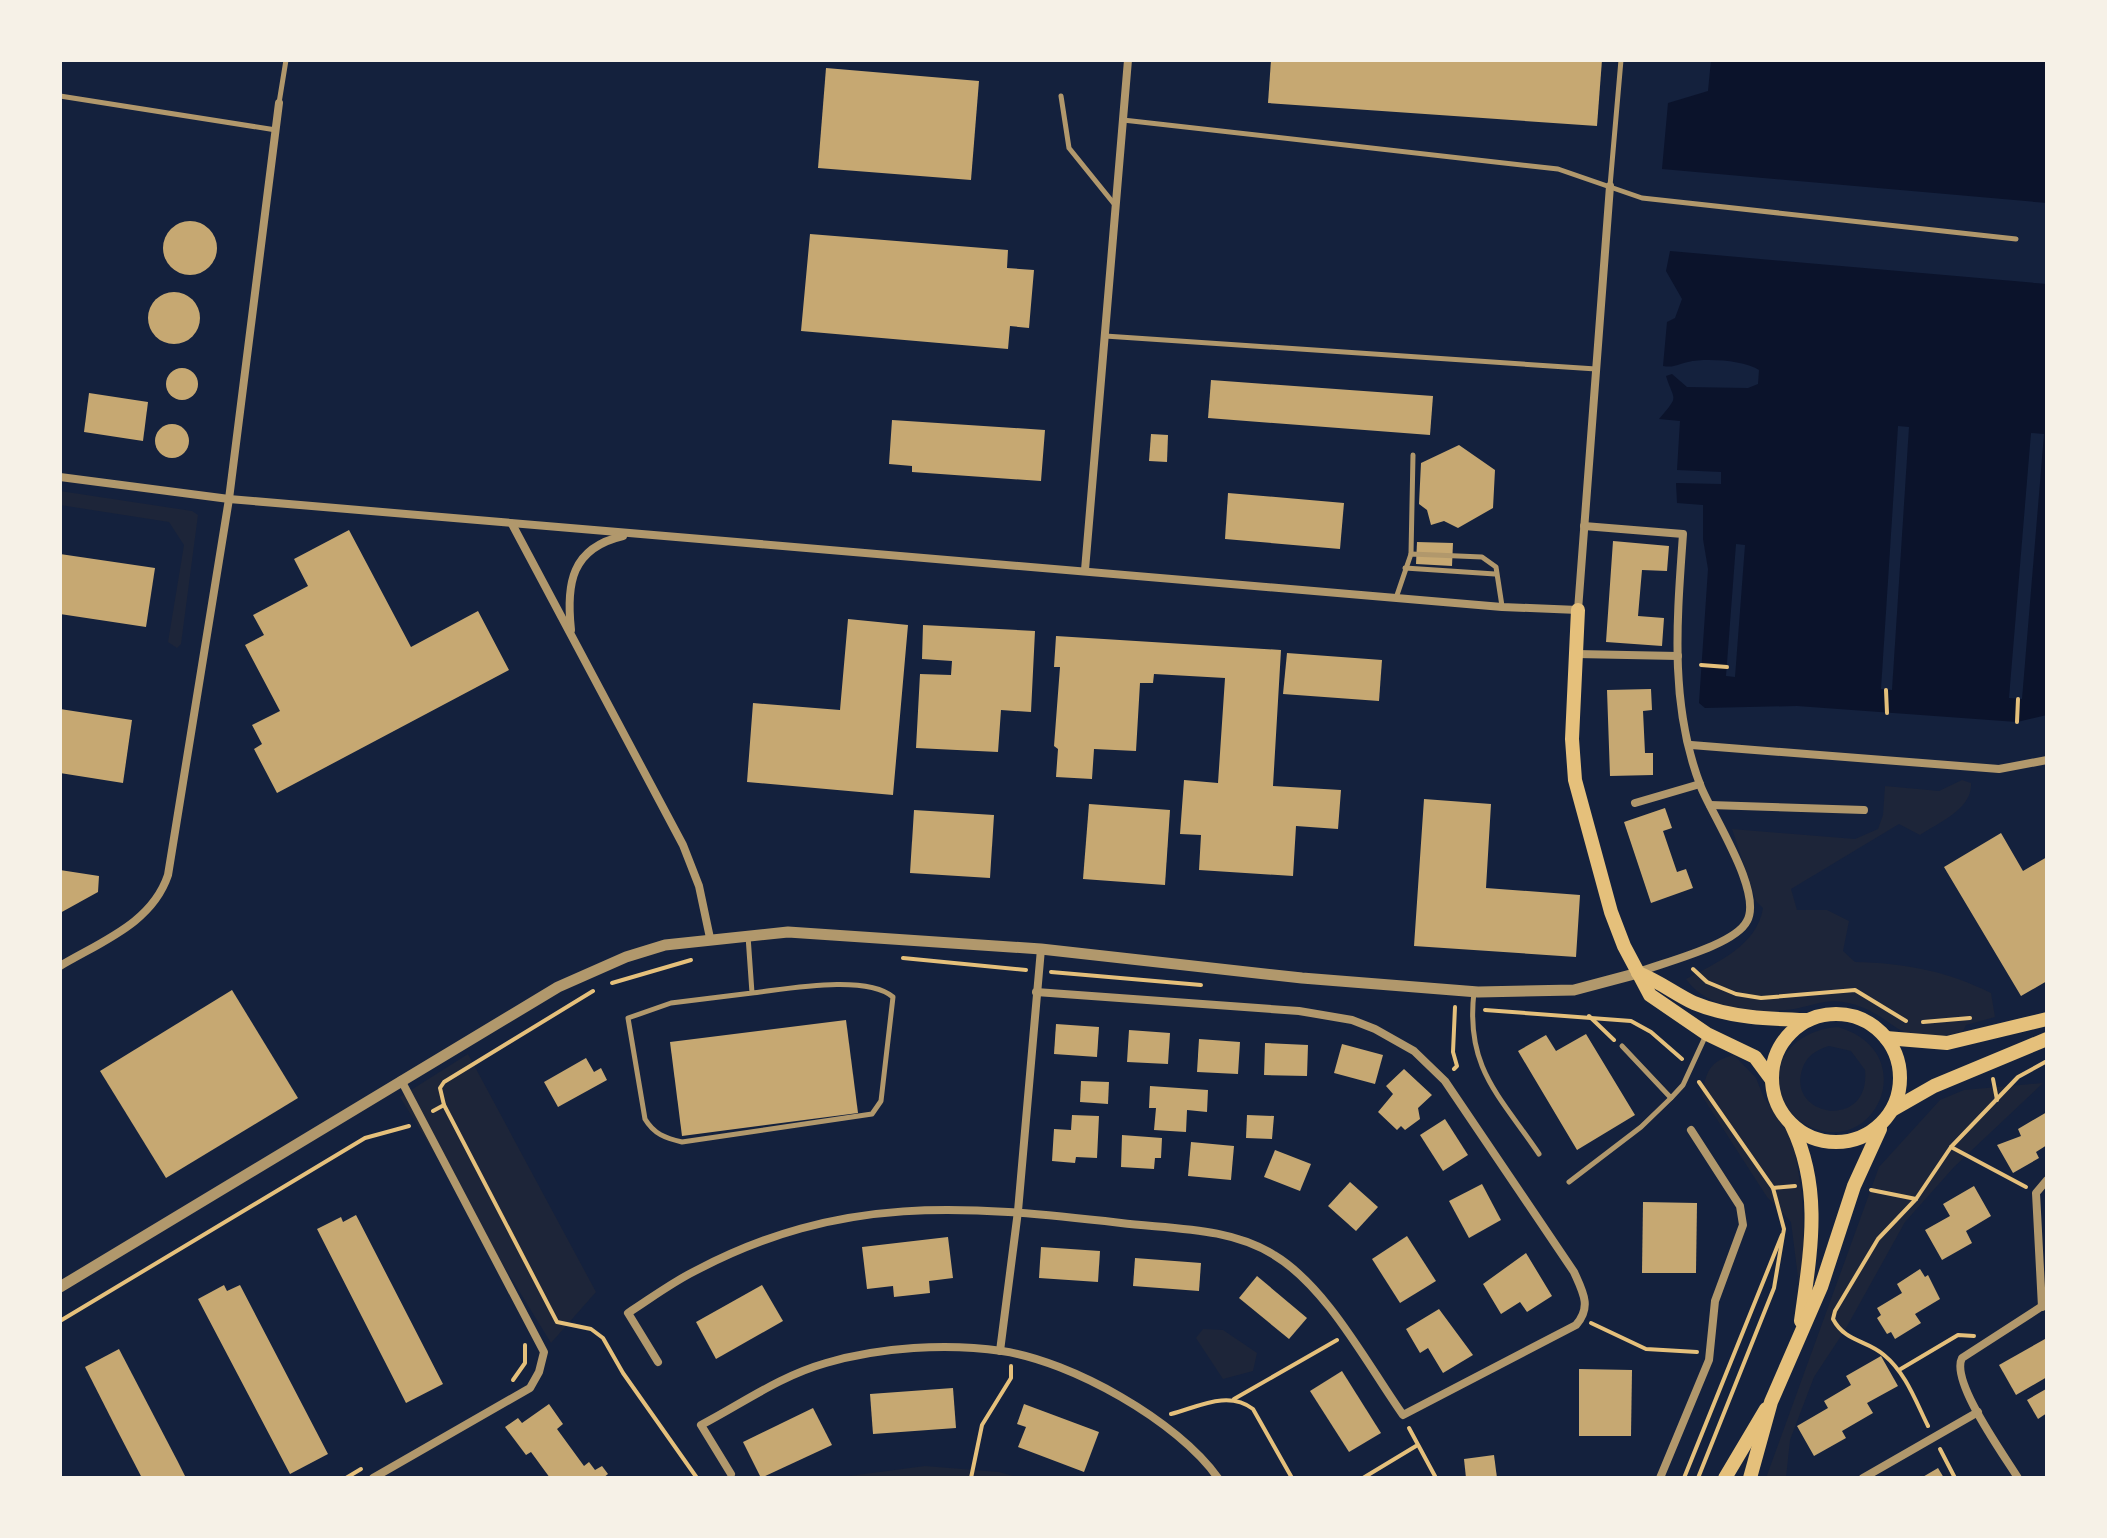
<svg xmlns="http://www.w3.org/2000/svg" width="2107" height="1538" font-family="'Fira Sans',sans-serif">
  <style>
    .green { fill: #1d2539; fill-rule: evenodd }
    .water { fill: #0b132b }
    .pier { fill: #14213d }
    .building { fill: #c6a872 }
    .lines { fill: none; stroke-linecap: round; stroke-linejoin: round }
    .path { stroke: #e5c07b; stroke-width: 4 }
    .service { stroke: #b1986c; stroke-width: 5 }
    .minor { stroke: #b1986c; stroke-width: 8 }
    .tertiary { stroke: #b1986c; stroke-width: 11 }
    .secondary { stroke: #e5c07b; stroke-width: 14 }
    .primary { stroke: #e5c07b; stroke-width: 14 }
  </style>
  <rect width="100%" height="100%" fill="#14213d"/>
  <g class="green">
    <polygon points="60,491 192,511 198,515 181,644 177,648 168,642 184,545 169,522 60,505"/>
    <path d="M1962,780L1971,783C1973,809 1938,823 1920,835L1899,824L1791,889L1797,910H1827L1849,921L1843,951L1855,962C1904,963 1947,971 1991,993L1995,1017L1966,1025L1963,1031C1892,1052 1897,1011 1843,1002C1827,999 1810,1006 1794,1009C1759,1015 1707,1010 1686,979C1716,963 1757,946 1763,908L1756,901L1732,829L1855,839L1878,829L1883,815L1885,786L1939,791Z"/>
    <path d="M1838,1027C1923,1052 1876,1159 1808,1126C1796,1120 1785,1108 1781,1095C1769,1054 1803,1029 1838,1027ZM1829,1046L1851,1051L1865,1070C1871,1131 1787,1117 1802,1070C1806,1056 1816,1050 1829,1046Z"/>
    <polygon points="468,1054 596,1292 551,1343 400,1097"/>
    <path d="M1734,1055L1756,1078L1764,1098L1792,1134L1802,1194L1804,1244L1800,1293L1791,1222L1767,1197L1702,1096C1706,1072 1709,1061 1734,1055Z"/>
    <polygon points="2043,1083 1954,1167 1905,1222 1845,1330 1814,1377 1790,1440 1786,1478 1766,1478 1879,1167 1940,1100 1964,1090"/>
    <polygon points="1203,1329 1223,1330 1257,1353 1253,1371 1223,1379 1196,1338"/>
    <polygon points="925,1466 999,1472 1021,1478 834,1478"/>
  </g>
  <g class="water">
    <polygon points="1711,60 2047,60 2047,203 1662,169 1668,103 1708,91"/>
    <path d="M1670,251L2047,284V715L2017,722L1797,706L1705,708L1699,703L1708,569L1703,539V505L1677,503L1676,483L1721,484V472L1677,470L1680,421L1659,419C1680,394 1674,402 1666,376L1672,374L1687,387L1748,388L1758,384L1759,370C1743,360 1706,358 1688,362C1677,364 1675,368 1663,366L1667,322L1675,318L1682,299L1666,271Z"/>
  </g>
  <g class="pier">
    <polygon points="1898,426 1909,427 1892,690 1881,689"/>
    <polygon points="2031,433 2044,434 2022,699 2009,698"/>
    <polygon points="1736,544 1745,545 1735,677 1726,676"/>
  </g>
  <g class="building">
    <polygon points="1271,60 1602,60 1597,126 1268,103"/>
    <polygon points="826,68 979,81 971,180 818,168"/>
    <circle cx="190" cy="248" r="27"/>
    <polygon points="810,234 1008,250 1007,268 1034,270 1029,328 1010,326 1008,349 801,331"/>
    <circle cx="174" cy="318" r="26"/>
    <circle cx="182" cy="384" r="16"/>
    <polygon points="1211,380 1433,396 1430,435 1208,418"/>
    <polygon points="89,393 148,402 143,441 84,432"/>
    <polygon points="892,420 1045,430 1041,481 912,472 912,466 889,464"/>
    <circle cx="172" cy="441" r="17"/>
    <polygon points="1151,434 1168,435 1167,462 1149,461"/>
    <polygon points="1459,445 1495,470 1493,508 1458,528 1444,521 1431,525 1427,510 1419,504 1421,463"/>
    <polygon points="1228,493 1344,503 1340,549 1225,539"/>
    <polygon points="349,530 411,647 478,611 509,670 277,793 254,749 262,744 252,725 280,711 245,645 264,635 253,615 308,586 294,559"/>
    <polygon points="1613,541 1669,546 1667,571 1642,570 1638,616 1664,618 1662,646 1606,642"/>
    <polygon points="1417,542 1453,543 1452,566 1416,564"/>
    <polygon points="60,554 155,568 146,627 60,614"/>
    <polygon points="848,619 908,625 893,795 747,782 753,703 840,710"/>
    <polygon points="923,625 1035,631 1031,712 1001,710 998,752 916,748 920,674 951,675 952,661 922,659"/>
    <polygon points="1056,636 1281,650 1273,786 1341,790 1338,829 1296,826 1293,876 1199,870 1201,835 1180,834 1184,780 1218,783 1225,678 1154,674 1153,683 1140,683 1136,751 1094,749 1092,779 1056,777 1058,749 1054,746 1060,667 1054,667"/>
    <polygon points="1287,653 1382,660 1379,701 1283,694"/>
    <polygon points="1651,689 1652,710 1643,711 1645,753 1653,753 1653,775 1610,776 1607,690"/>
    <polygon points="60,709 132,720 123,783 60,773"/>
    <polygon points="1424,799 1491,804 1486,888 1580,895 1576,957 1414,946"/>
    <polygon points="1089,804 1170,810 1165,885 1083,879"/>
    <polygon points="1665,808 1672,828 1663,831 1677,872 1686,869 1693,888 1651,903 1624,822"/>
    <polygon points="914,810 994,815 990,878 910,873"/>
    <polygon points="2001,833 2023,871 2047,857 2047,981 2021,996 1944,867"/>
    <polygon points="60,870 99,876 98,892 60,913"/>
    <polygon points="232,990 298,1098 166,1178 100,1071"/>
    <polygon points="846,1020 858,1113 682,1136 670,1042"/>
    <polygon points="1056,1024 1099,1027 1097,1057 1054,1054"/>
    <polygon points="1129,1030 1170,1033 1168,1064 1127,1062"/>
    <polygon points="1586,1034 1635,1115 1577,1150 1518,1051 1546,1035 1556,1051"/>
    <polygon points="1199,1039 1240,1042 1238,1074 1197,1072"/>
    <polygon points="1265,1043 1308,1045 1307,1076 1264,1075"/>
    <polygon points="1342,1044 1383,1055 1375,1084 1334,1073"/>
    <polygon points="586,1058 594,1072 601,1068 607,1080 558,1107 544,1082"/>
    <polygon points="1404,1069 1432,1095 1418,1108 1420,1119 1405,1130 1401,1126 1397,1130 1378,1112 1393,1094 1386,1086"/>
    <polygon points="1081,1081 1109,1082 1108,1104 1080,1102"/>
    <polygon points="1150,1086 1208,1090 1207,1112 1187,1110 1186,1132 1154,1130 1156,1108 1149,1108"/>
    <polygon points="2047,1112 2047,1145 2036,1152 2039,1158 2013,1173 1997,1145 2021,1136 2018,1129"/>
    <polygon points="1072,1115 1099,1116 1097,1158 1076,1157 1075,1163 1052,1161 1054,1129 1071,1130"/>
    <polygon points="1247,1115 1274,1116 1272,1139 1246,1138"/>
    <polygon points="1445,1119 1468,1155 1443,1171 1420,1135"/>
    <polygon points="1122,1135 1162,1138 1161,1158 1155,1158 1154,1169 1121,1167"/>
    <polygon points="1191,1142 1234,1146 1231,1180 1188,1176"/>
    <polygon points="1275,1150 1311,1164 1300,1191 1264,1177"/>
    <polygon points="1350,1182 1378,1207 1356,1231 1328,1206"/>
    <polygon points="1482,1184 1501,1220 1469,1238 1449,1201"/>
    <polygon points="1974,1186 1991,1216 1966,1231 1972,1243 1942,1260 1925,1230 1950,1216 1943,1204"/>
    <polygon points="1643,1202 1697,1203 1696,1273 1642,1273"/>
    <polygon points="356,1215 443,1384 406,1403 317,1229 341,1217 343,1222"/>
    <polygon points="1407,1236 1436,1281 1400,1303 1372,1259"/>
    <polygon points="948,1237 953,1278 929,1281 930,1293 894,1297 893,1286 867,1289 862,1247"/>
    <polygon points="1041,1247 1100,1251 1098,1282 1039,1278"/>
    <polygon points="1526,1253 1552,1296 1527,1312 1520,1302 1501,1314 1483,1284"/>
    <polygon points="1135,1258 1201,1263 1199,1291 1133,1286"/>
    <polygon points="1920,1269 1925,1277 1928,1275 1940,1299 1915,1314 1921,1323 1895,1339 1891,1332 1887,1334 1877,1318 1881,1315 1877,1308 1902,1293 1897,1284"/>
    <polygon points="1257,1276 1307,1318 1289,1339 1239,1298"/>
    <polygon points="224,1285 227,1291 240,1285 328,1454 290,1474 198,1299"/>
    <polygon points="762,1285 783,1321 716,1359 696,1322"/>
    <polygon points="1439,1309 1473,1355 1443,1373 1428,1348 1420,1353 1406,1329"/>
    <polygon points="2045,1339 2047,1377 2016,1395 1999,1365"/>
    <polygon points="119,1349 178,1462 186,1478 142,1478 116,1428 85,1367"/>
    <polygon points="1881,1356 1898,1386 1867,1403 1873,1413 1842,1431 1846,1438 1814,1456 1797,1426 1828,1408 1824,1401 1851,1385 1846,1376"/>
    <polygon points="1579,1369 1632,1370 1631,1436 1579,1436"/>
    <polygon points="1342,1371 1381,1433 1349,1452 1310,1391"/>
    <polygon points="953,1388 956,1428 873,1434 870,1394"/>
    <polygon points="2046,1389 2047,1413 2038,1419 2027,1400"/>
    <polygon points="549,1404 563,1424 557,1429 584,1466 589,1462 595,1470 602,1466 608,1474 603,1478 550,1478 531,1452 526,1455 505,1427 518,1418 522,1423"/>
    <polygon points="1024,1404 1099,1432 1084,1472 1018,1447 1026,1427 1017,1424"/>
    <polygon points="813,1408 832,1445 761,1478 743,1442"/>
    <polygon points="1494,1455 1497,1478 1466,1478 1464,1459"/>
    <polygon points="1938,1468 1944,1478 1921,1478"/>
  </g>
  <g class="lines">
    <g class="path">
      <polyline points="1701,665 1727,667"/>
      <polyline points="1886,690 1887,713"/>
      <polyline points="2017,722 2018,699"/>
      <polyline points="903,958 1026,970"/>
      <polyline points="1693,969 1707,982 1736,994 1761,998 1855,990 1906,1021"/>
      <polyline points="1051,972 1201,985"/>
      <polyline points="612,983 691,960"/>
      <polyline points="1485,1010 1631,1021 1651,1032 1682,1059"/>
      <polyline points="1589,1016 1614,1040"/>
      <polyline points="1923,1022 1970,1018"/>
      <polyline points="1454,1069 1457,1066 1453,1052 1455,1007"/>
      <polyline points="1993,1079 1997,1100"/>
      <polyline points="444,1105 557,1322 591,1329 603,1338 623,1373 697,1478"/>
      <polyline points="433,1111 444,1105 440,1088 444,1082 593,991"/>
      <polyline points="1951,1147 2026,1187"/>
      <polyline points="1773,1188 1795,1186"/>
      <polyline points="1871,1190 1916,1199"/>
      <polyline points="60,1321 365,1138 409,1126"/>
      <polyline points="1591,1323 1646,1349 1697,1352"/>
      <polyline points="1899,1370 1958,1335 1974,1336"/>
      <polyline points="513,1380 525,1363 525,1345"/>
      <polyline points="1234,1399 1337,1340"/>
      <path d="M1171,1414C1198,1407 1228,1390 1253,1409L1292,1478"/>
      <path d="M1928,1426C1916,1402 1906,1373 1884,1355C1867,1340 1845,1342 1833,1319L1835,1311L1878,1239L1916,1199L1951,1147L2018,1077L2047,1061"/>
      <polyline points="1409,1428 1436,1478"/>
      <polyline points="1940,1449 1955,1478"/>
      <polyline points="346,1478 361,1469"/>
      <polyline points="971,1478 982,1425 1011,1378 1011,1366"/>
      <polyline points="1363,1478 1416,1446"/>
      <polyline points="1684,1478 1782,1235"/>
      <polyline points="1698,1478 1774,1288 1784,1229 1773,1188 1699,1082"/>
    </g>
    <g class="service">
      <polyline points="60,96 276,130"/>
      <polyline points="1061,96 1069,148 1115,205"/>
      <polyline points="279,103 286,60"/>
      <polyline points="1123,120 1558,169 1642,198 2016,239"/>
      <polyline points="1610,186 1621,60"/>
      <polyline points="1105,336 1596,369"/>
      <polyline points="1411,554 1413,455"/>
      <polyline points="1405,568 1495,574"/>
      <polyline points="1396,598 1411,554 1482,557 1496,567 1502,606"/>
      <path d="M748,936L752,993L671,1003L628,1018L645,1119C654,1134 665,1138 682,1142L872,1114L881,1101L893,997C866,974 787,989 752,993"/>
      <path d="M1474,992C1465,1068 1500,1096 1539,1154"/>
      <polyline points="1622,1046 1671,1098 1683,1085 1706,1035"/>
      <polyline points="1569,1182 1641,1127 1671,1098"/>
    </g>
    <g class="minor">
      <polyline points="60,477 229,499 1502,607 1578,610 1610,186"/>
      <polyline points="512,524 683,845 699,886 710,938"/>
      <path d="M1584,526L1683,534C1677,619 1669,705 1701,787C1713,817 1763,892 1747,921C1735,945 1665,962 1639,972"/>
      <polyline points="1085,570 1128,60"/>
      <path d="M571,630C566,584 571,548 623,536"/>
      <polyline points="1576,654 1678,656"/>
      <polyline points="1691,745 1999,769 2047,760"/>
      <polyline points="1635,803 1700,784"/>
      <polyline points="1710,805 1864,810"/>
      <path d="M60,966C102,941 152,923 168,875L229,499L279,103"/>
      <polyline points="2042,1307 2036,1193 2047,1180"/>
      <polyline points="1000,1351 1018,1211 1041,949"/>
      <path d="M658,1362L628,1313C650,1299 671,1283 695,1271C841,1194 963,1205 1121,1223C1172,1229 1230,1227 1274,1255C1327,1287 1367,1364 1403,1415L1576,1325C1592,1307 1583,1292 1574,1272L1445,1081L1414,1051L1375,1029L1352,1020L1299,1011L1036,992"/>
      <path d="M731,1474L701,1425C743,1403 780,1376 826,1363C880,1347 947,1343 1002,1351C1071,1361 1178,1421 1218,1478"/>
      <polyline points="373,1478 530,1388 539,1372 544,1352 401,1080"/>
      <polyline points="1660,1478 1709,1360 1715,1301 1743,1225 1740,1206 1691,1130"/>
      <polyline points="1863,1478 1978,1412"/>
      <path d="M2018,1478C2004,1455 1950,1381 1962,1358L2047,1303"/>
    </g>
    <polyline class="tertiary" points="60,1287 558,987 626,957 665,945 788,932 1041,949 1302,978 1478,992 1574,990 1638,973"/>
    <g class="secondary">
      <polyline points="1886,1038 1947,1043 2047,1019"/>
      <polyline points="1892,1110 1934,1086 2047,1039"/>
    </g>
    <g class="primary">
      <polyline points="1578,610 1572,739 1575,780 1611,912 1624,946 1650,995 1707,1034 1755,1057 1772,1080"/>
      <path d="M1638,973C1659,981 1675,994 1694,1003C1730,1018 1770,1019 1808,1020"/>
      <circle cx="1836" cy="1078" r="64"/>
      <path d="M1792,1126C1823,1190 1810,1254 1801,1321"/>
      <polyline points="1725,1478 1766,1409"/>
      <polyline points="1750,1478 1771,1402 1821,1287 1854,1186 1880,1129"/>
    </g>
  </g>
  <rect width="2107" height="1538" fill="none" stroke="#f6f1e7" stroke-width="124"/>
</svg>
